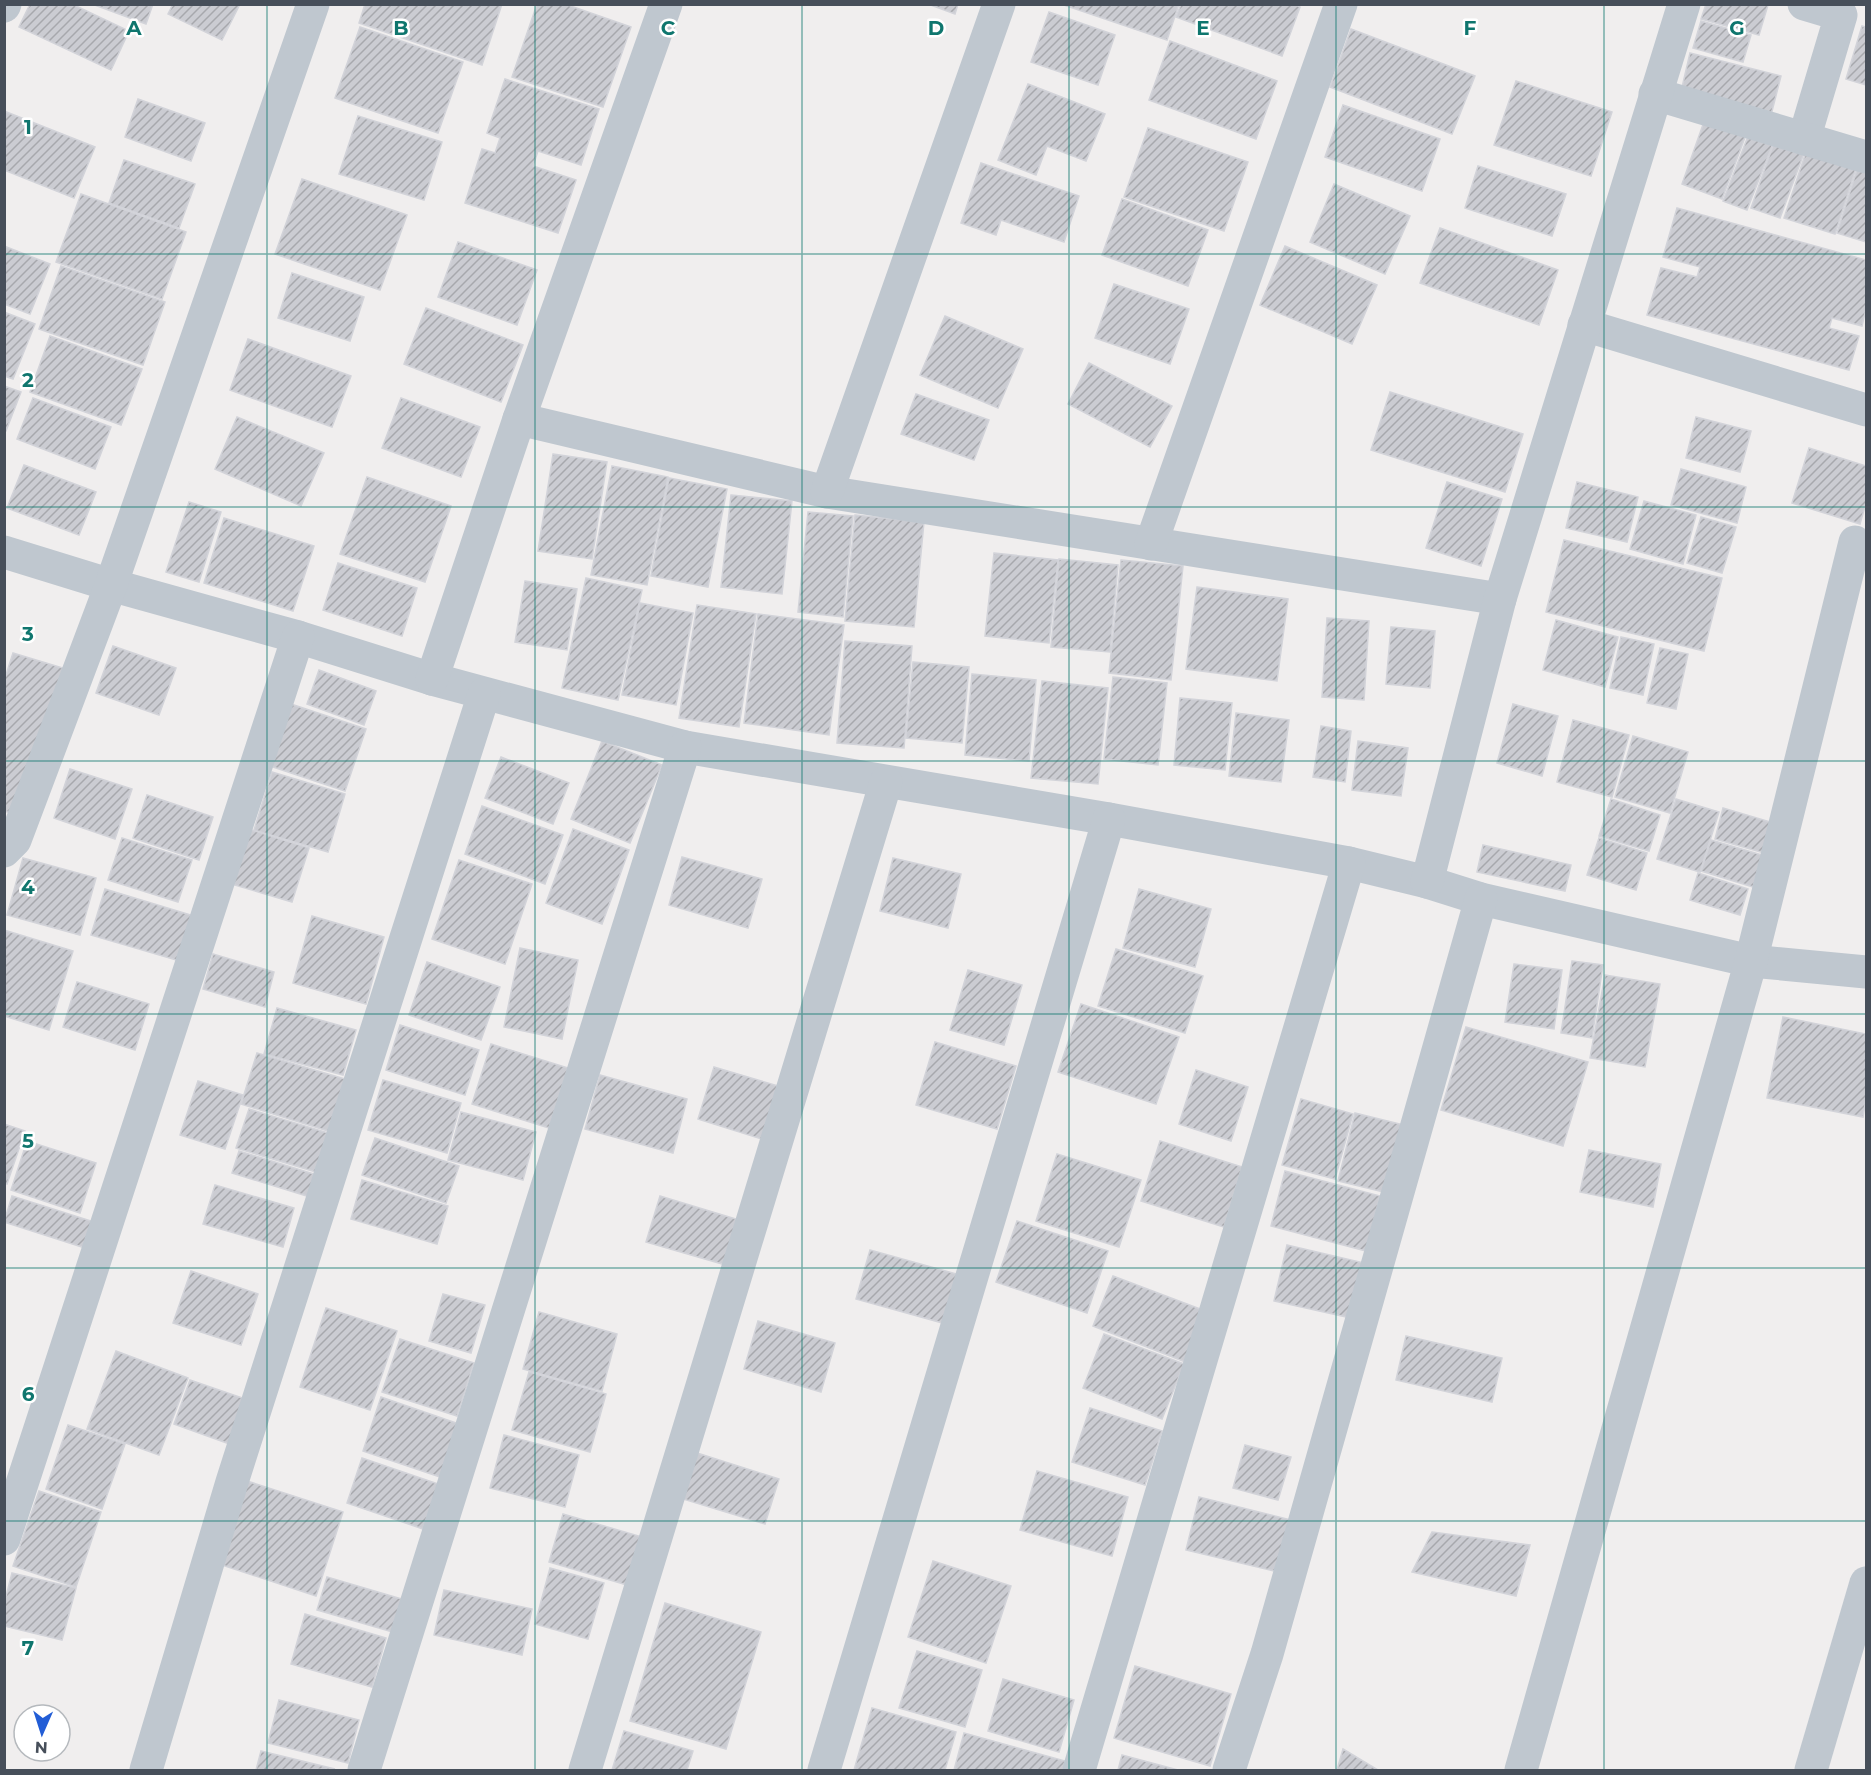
<svg xmlns="http://www.w3.org/2000/svg" width="1871" height="1775" font-family="Montserrat,sans-serif">
  <style>
    .building { fill: url(#building-hatch); stroke: #d2d3d9; stroke-width: 1.5 }
    .lines { fill: none; stroke-linecap: round; stroke-linejoin: round }
    .minor { stroke: #bfc7cf; stroke-width: 33 }
    .grid { fill: none; stroke: #0f766e; stroke-width: 1.5; stroke-opacity: 0.55 }
    .grid-label { font-size: 20px; text-anchor: middle; font-weight: bold; fill: #0f766e; stroke: #fff; stroke-width: 5; stroke-linejoin: round; paint-order: stroke }
  </style>
  <defs>
    <pattern id="building-hatch" width="6" height="6" patternUnits="userSpaceOnUse" patternTransform="scale(1.5)"><rect width="6" height="6" fill="#cbccd2"/><path d="M-1 1l2-2M0 6l6-6M5 7l2-2" fill="none" stroke="#a7a8ad"/></pattern>
  </defs>
  <rect width="100%" height="100%" fill="#f0eeee"/>
  <g class="building">
    <polygon points="30,4 72,4 129,31 111,70 19,27"/>
    <polygon points="92,4 153,4 146,24"/>
    <polygon points="173,4 240,4 222,40 168,14"/>
    <polygon points="365,4 502,4 482,65 359,23"/>
    <polygon points="537,4 565,4 631,27 603,107 512,77"/>
    <polygon points="928,4 958,4 955,14"/>
    <polygon points="1061,4 1179,4 1167,40"/>
    <polygon points="1181,4 1294,4 1300,7 1282,56 1176,17"/>
    <polygon points="1706,4 1767,4 1768,5 1759,35 1701,19"/>
    <polygon points="1049,12 1115,35 1098,85 1031,62"/>
    <polygon points="1701,21 1751,35 1743,62 1693,48"/>
    <polygon points="1862,26 1866,27 1866,85 1846,79"/>
    <polygon points="360,27 463,62 438,133 335,98"/>
    <polygon points="1351,29 1475,76 1452,134 1330,87"/>
    <polygon points="1170,41 1277,81 1256,139 1149,100"/>
    <polygon points="1690,53 1781,76 1770,119 1680,96"/>
    <polygon points="505,79 599,109 581,165 538,151 533,166 576,180 558,233 465,203 482,149 495,153 500,138 487,133"/>
    <polygon points="1516,81 1612,112 1591,176 1494,145"/>
    <polygon points="1028,84 1105,114 1086,161 1047,146 1036,175 998,160"/>
    <polygon points="138,99 205,123 191,161 125,137"/>
    <polygon points="1343,105 1440,139 1422,191 1325,157"/>
    <polygon points="4,111 95,147 74,198 4,170"/>
    <polygon points="358,116 442,142 424,200 339,174"/>
    <polygon points="1706,116 1747,132 1722,199 1682,184"/>
    <polygon points="1148,128 1248,162 1224,231 1124,197"/>
    <polygon points="1750,131 1774,141 1747,210 1723,201"/>
    <polygon points="1777,134 1807,145 1780,218 1751,208"/>
    <polygon points="1809,143 1859,159 1835,234 1784,218"/>
    <polygon points="124,160 195,184 179,228 109,203"/>
    <polygon points="1860,160 1866,162 1866,242 1837,233"/>
    <polygon points="981,163 1079,196 1064,242 1001,220 996,235 961,223"/>
    <polygon points="1478,166 1566,194 1552,236 1465,208"/>
    <polygon points="302,179 407,215 380,290 275,254"/>
    <polygon points="1334,184 1410,216 1385,274 1310,242"/>
    <polygon points="81,194 186,232 162,299 56,262"/>
    <polygon points="1122,199 1208,230 1188,286 1102,255"/>
    <polygon points="1677,208 1866,260 1866,309 1862,326 1832,318 1829,328 1859,336 1849,370 1647,315 1661,268 1697,277 1700,267 1663,257"/>
    <polygon points="1440,228 1558,270 1539,325 1420,283"/>
    <polygon points="458,242 537,270 517,325 438,297"/>
    <polygon points="4,246 50,264 30,314 4,304"/>
    <polygon points="1285,246 1377,285 1352,344 1260,305"/>
    <polygon points="61,266 165,302 143,365 39,329"/>
    <polygon points="292,273 364,297 350,341 278,318"/>
    <polygon points="1114,284 1189,309 1170,364 1095,338"/>
    <polygon points="426,308 523,345 501,402 404,364"/>
    <polygon points="4,312 35,324 13,379 4,376"/>
    <polygon points="945,316 1023,349 998,408 920,375"/>
    <polygon points="50,336 142,369 121,425 30,392"/>
    <polygon points="248,339 351,376 332,427 230,390"/>
    <polygon points="1089,363 1172,406 1150,447 1068,404"/>
    <polygon points="4,386 21,392 6,431 4,431"/>
    <polygon points="1390,392 1523,434 1505,492 1371,450"/>
    <polygon points="916,394 989,420 974,460 901,434"/>
    <polygon points="33,398 111,427 95,469 17,439"/>
    <polygon points="401,398 480,427 461,477 382,448"/>
    <polygon points="237,417 324,453 301,506 215,469"/>
    <polygon points="1696,417 1751,431 1740,472 1686,458"/>
    <polygon points="1809,448 1866,466 1866,503 1860,524 1792,503"/>
    <polygon points="553,454 607,462 592,559 538,551"/>
    <polygon points="24,465 96,492 79,535 7,508"/>
    <polygon points="612,466 668,477 647,585 591,575"/>
    <polygon points="1681,469 1746,487 1737,523 1671,505"/>
    <polygon points="367,477 451,506 425,582 340,554"/>
    <polygon points="669,478 727,489 708,587 651,576"/>
    <polygon points="1447,482 1502,499 1481,566 1426,548"/>
    <polygon points="1577,482 1638,497 1627,542 1566,528"/>
    <polygon points="731,495 792,501 782,594 721,587"/>
    <polygon points="1644,501 1696,515 1683,564 1630,549"/>
    <polygon points="189,502 221,512 199,582 166,572"/>
    <polygon points="808,512 853,516 843,617 798,612"/>
    <polygon points="855,515 924,522 914,627 845,621"/>
    <polygon points="1701,517 1736,527 1722,573 1687,563"/>
    <polygon points="224,518 314,546 293,611 204,583"/>
    <polygon points="1564,540 1722,578 1704,651 1546,612"/>
    <polygon points="994,553 1058,560 1049,643 985,636"/>
    <polygon points="1059,559 1118,565 1110,652 1051,647"/>
    <polygon points="1121,560 1183,566 1171,680 1109,673"/>
    <polygon points="338,563 417,588 402,636 323,610"/>
    <polygon points="586,578 642,590 618,700 562,688"/>
    <polygon points="525,581 577,589 567,650 515,642"/>
    <polygon points="1197,587 1288,599 1277,681 1186,669"/>
    <polygon points="640,603 693,613 676,705 622,695"/>
    <polygon points="697,605 756,614 739,727 679,718"/>
    <polygon points="758,614 844,625 829,735 744,723"/>
    <polygon points="1327,618 1369,621 1364,700 1322,697"/>
    <polygon points="1556,620 1618,637 1605,687 1543,670"/>
    <polygon points="1391,627 1435,631 1430,688 1386,684"/>
    <polygon points="1621,637 1654,644 1643,695 1610,688"/>
    <polygon points="845,641 912,646 904,748 837,743"/>
    <polygon points="113,646 176,668 159,715 96,693"/>
    <polygon points="1660,648 1688,654 1676,709 1647,703"/>
    <polygon points="13,653 66,669 20,816 4,811 4,681"/>
    <polygon points="913,662 969,667 962,743 906,738"/>
    <polygon points="319,670 376,691 364,725 307,704"/>
    <polygon points="972,674 1036,680 1029,761 965,755"/>
    <polygon points="1113,677 1167,683 1158,765 1104,759"/>
    <polygon points="1042,681 1108,688 1098,784 1031,778"/>
    <polygon points="1180,698 1232,703 1225,770 1174,765"/>
    <polygon points="291,704 366,729 345,791 270,766"/>
    <polygon points="1513,704 1558,716 1542,776 1497,763"/>
    <polygon points="1236,713 1289,720 1281,782 1229,776"/>
    <polygon points="1573,720 1629,735 1612,797 1557,782"/>
    <polygon points="1321,726 1351,731 1345,782 1313,777"/>
    <polygon points="1633,736 1688,752 1670,813 1615,797"/>
    <polygon points="602,741 662,765 630,843 571,819"/>
    <polygon points="1358,741 1408,748 1401,796 1352,790"/>
    <polygon points="501,757 569,783 553,824 485,798"/>
    <polygon points="70,769 132,789 115,839 54,818"/>
    <polygon points="272,772 345,794 328,852 254,830"/>
    <polygon points="147,795 213,817 199,860 133,838"/>
    <polygon points="1611,799 1660,815 1649,851 1599,836"/>
    <polygon points="1676,799 1719,812 1700,872 1657,859"/>
    <polygon points="482,806 563,835 545,884 465,854"/>
    <polygon points="1723,808 1777,824 1768,854 1715,839"/>
    <polygon points="245,828 309,848 292,902 228,883"/>
    <polygon points="573,829 629,850 602,924 546,903"/>
    <polygon points="122,838 192,860 178,902 108,880"/>
    <polygon points="1599,838 1647,853 1636,890 1587,875"/>
    <polygon points="1711,840 1762,855 1753,887 1701,871"/>
    <polygon points="1483,845 1571,865 1565,891 1477,872"/>
    <polygon points="682,857 762,879 748,928 669,905"/>
    <polygon points="23,858 96,878 80,935 7,915"/>
    <polygon points="893,858 961,874 948,928 880,911"/>
    <polygon points="459,860 532,884 505,964 432,939"/>
    <polygon points="1698,873 1748,889 1740,915 1690,900"/>
    <polygon points="105,889 194,916 180,961 91,935"/>
    <polygon points="1139,889 1211,909 1195,967 1123,948"/>
    <polygon points="312,916 384,937 366,1004 293,983"/>
    <polygon points="4,930 73,951 49,1030 4,1016"/>
    <polygon points="520,948 578,960 562,1039 504,1027"/>
    <polygon points="1116,949 1203,976 1185,1033 1098,1006"/>
    <polygon points="213,954 274,972 265,1007 203,989"/>
    <polygon points="1572,961 1603,965 1592,1038 1561,1033"/>
    <polygon points="427,962 500,987 481,1040 409,1015"/>
    <polygon points="1514,964 1562,970 1554,1029 1505,1022"/>
    <polygon points="968,970 1022,985 1004,1045 950,1030"/>
    <polygon points="1605,975 1660,984 1645,1067 1590,1058"/>
    <polygon points="77,982 149,1004 135,1050 63,1027"/>
    <polygon points="1081,1004 1179,1037 1156,1104 1058,1072"/>
    <polygon points="277,1008 356,1030 343,1075 264,1054"/>
    <polygon points="1783,1017 1866,1034 1866,1099 1863,1117 1767,1098"/>
    <polygon points="400,1025 479,1050 465,1095 386,1070"/>
    <polygon points="1466,1027 1588,1062 1563,1146 1441,1110"/>
    <polygon points="935,1042 1016,1066 997,1129 916,1105"/>
    <polygon points="491,1044 568,1068 549,1128 472,1104"/>
    <polygon points="257,1053 345,1079 328,1131 241,1104"/>
    <polygon points="714,1067 785,1088 768,1141 698,1119"/>
    <polygon points="1196,1070 1248,1087 1231,1141 1179,1124"/>
    <polygon points="600,1075 687,1099 673,1153 585,1129"/>
    <polygon points="383,1080 461,1103 447,1153 368,1130"/>
    <polygon points="198,1081 243,1095 225,1149 180,1135"/>
    <polygon points="1301,1099 1353,1114 1335,1179 1282,1165"/>
    <polygon points="249,1109 328,1133 316,1172 236,1148"/>
    <polygon points="461,1112 536,1132 523,1180 448,1160"/>
    <polygon points="1355,1113 1404,1125 1388,1193 1338,1181"/>
    <polygon points="4,1124 25,1131 7,1184 4,1183"/>
    <polygon points="375,1138 459,1166 446,1203 362,1175"/>
    <polygon points="27,1141 96,1163 80,1213 11,1190"/>
    <polygon points="1160,1141 1242,1167 1224,1227 1141,1201"/>
    <polygon points="1589,1150 1661,1164 1653,1207 1580,1192"/>
    <polygon points="239,1151 317,1175 310,1197 232,1173"/>
    <polygon points="1057,1154 1141,1180 1119,1247 1036,1221"/>
    <polygon points="1285,1171 1380,1196 1366,1251 1271,1226"/>
    <polygon points="362,1180 448,1206 437,1244 351,1219"/>
    <polygon points="215,1185 294,1208 283,1247 203,1224"/>
    <polygon points="12,1196 94,1222 85,1248 4,1222"/>
    <polygon points="660,1196 749,1223 736,1268 646,1242"/>
    <polygon points="1017,1221 1108,1251 1087,1313 996,1282"/>
    <polygon points="1287,1245 1364,1263 1351,1318 1274,1301"/>
    <polygon points="870,1250 960,1275 946,1324 856,1299"/>
    <polygon points="191,1271 258,1294 241,1345 173,1323"/>
    <polygon points="1113,1276 1208,1312 1188,1363 1093,1326"/>
    <polygon points="443,1294 485,1305 471,1353 429,1341"/>
    <polygon points="326,1308 397,1331 370,1410 300,1387"/>
    <polygon points="539,1312 617,1334 602,1391 523,1369"/>
    <polygon points="758,1321 835,1343 821,1392 744,1369"/>
    <polygon points="1104,1334 1184,1364 1162,1419 1083,1388"/>
    <polygon points="1406,1336 1502,1358 1492,1402 1396,1380"/>
    <polygon points="400,1339 474,1363 457,1416 382,1392"/>
    <polygon points="116,1351 188,1378 159,1455 87,1429"/>
    <polygon points="529,1372 606,1394 590,1452 512,1430"/>
    <polygon points="190,1380 251,1401 235,1446 174,1424"/>
    <polygon points="381,1397 459,1424 440,1477 363,1451"/>
    <polygon points="1090,1408 1162,1431 1145,1485 1072,1462"/>
    <polygon points="68,1425 125,1444 102,1509 46,1489"/>
    <polygon points="504,1435 579,1455 565,1507 490,1488"/>
    <polygon points="1245,1445 1291,1457 1278,1500 1233,1488"/>
    <polygon points="694,1452 779,1479 765,1524 680,1498"/>
    <polygon points="362,1458 438,1484 423,1529 347,1503"/>
    <polygon points="1037,1471 1128,1497 1112,1556 1020,1530"/>
    <polygon points="244,1480 343,1512 316,1596 216,1563"/>
    <polygon points="39,1491 101,1512 76,1587 13,1566"/>
    <polygon points="1199,1497 1291,1520 1278,1572 1186,1550"/>
    <polygon points="563,1514 642,1537 627,1585 549,1562"/>
    <polygon points="1432,1532 1530,1545 1516,1596 1412,1572"/>
    <polygon points="933,1561 1011,1586 986,1663 908,1637"/>
    <polygon points="550,1568 604,1583 588,1639 535,1624"/>
    <polygon points="12,1573 76,1588 62,1640 4,1626 4,1604"/>
    <polygon points="327,1577 412,1602 403,1635 317,1610"/>
    <polygon points="444,1590 532,1609 522,1655 434,1635"/>
    <polygon points="665,1603 761,1632 726,1749 630,1721"/>
    <polygon points="305,1614 386,1638 372,1687 291,1664"/>
    <polygon points="917,1651 982,1670 965,1727 899,1708"/>
    <polygon points="1135,1666 1231,1694 1210,1766 1114,1738"/>
    <polygon points="1003,1679 1074,1700 1059,1752 988,1731"/>
    <polygon points="279,1700 359,1720 348,1763 268,1743"/>
    <polygon points="872,1708 956,1732 945,1770 854,1770"/>
    <polygon points="624,1731 693,1751 687,1770 612,1770"/>
    <polygon points="964,1733 1065,1761 1063,1770 954,1770"/>
    <polygon points="1343,1749 1378,1770 1337,1770"/>
    <polygon points="261,1751 335,1769 256,1770"/>
    <polygon points="1122,1755 1178,1770 1118,1770"/>
  </g>
  <g class="lines">
    <g class="minor">
      <polyline points="1804,4 1841,15 1804,139"/>
      <polyline points="4,6 5,4"/>
      <polyline points="1655,94 1866,157"/>
      <polyline points="1584,325 1866,410"/>
      <polyline points="519,419 827,492 1500,599"/>
      <polyline points="827,492 999,4"/>
      <polyline points="1151,544 1341,4"/>
      <polyline points="4,552 111,585 298,637 432,679 685,747 1109,819 1349,863 1427,882 1481,899 1751,961 1866,972"/>
      <polyline points="432,679 519,419 666,4"/>
      <polyline points="4,851 15,840 111,585 313,4"/>
      <polyline points="1427,882 1500,599 1684,4"/>
      <polyline points="4,1539 298,637"/>
      <polyline points="146,1770 232,1482 484,694"/>
      <polyline points="364,1770 685,747"/>
      <polyline points="585,1770 886,782"/>
      <polyline points="824,1770 1109,819"/>
      <polyline points="1079,1770 1349,863"/>
      <polyline points="1229,1770 1267,1654 1481,899"/>
      <polyline points="1521,1770 1751,961 1855,542"/>
      <polyline points="1811,1770 1866,1583"/>
    </g>
  </g>
  <path class="grid" d="M267,4V1770M535,4V1770M802,4V1770M1069,4V1770M1336,4V1770M1604,4V1770M4,254H1866M4,507H1866M4,761H1866M4,1014H1866M4,1268H1866M4,1521H1866"/>
  <g class="grid-label">
    <text x="134" y="35">A</text>
    <text x="401" y="35">B</text>
    <text x="668" y="35">C</text>
    <text x="936" y="35">D</text>
    <text x="1203" y="35">E</text>
    <text x="1470" y="35">F</text>
    <text x="1737" y="35">G</text>
    <text x="28" y="134">1</text>
    <text x="28" y="387">2</text>
    <text x="28" y="641">3</text>
    <text x="28" y="894">4</text>
    <text x="28" y="1148">5</text>
    <text x="28" y="1401">6</text>
    <text x="28" y="1655">7</text>
  </g>
  <rect width="1871" height="1775" fill="none" stroke="#474f5a" stroke-width="12"/>
  <g transform="translate(42 1733) rotate(183)"><circle r="28" fill="#ffffff" stroke="#b5b9bd" stroke-width="1.5"/>
  <path d="M0-4.5L10 22L0 15L-10 22Z" fill="#225dd6"/>
  <text y="-9" font-size="16" font-weight="bold" text-anchor="middle" fill="#474f5a">N</text>
  </g>
</svg>
